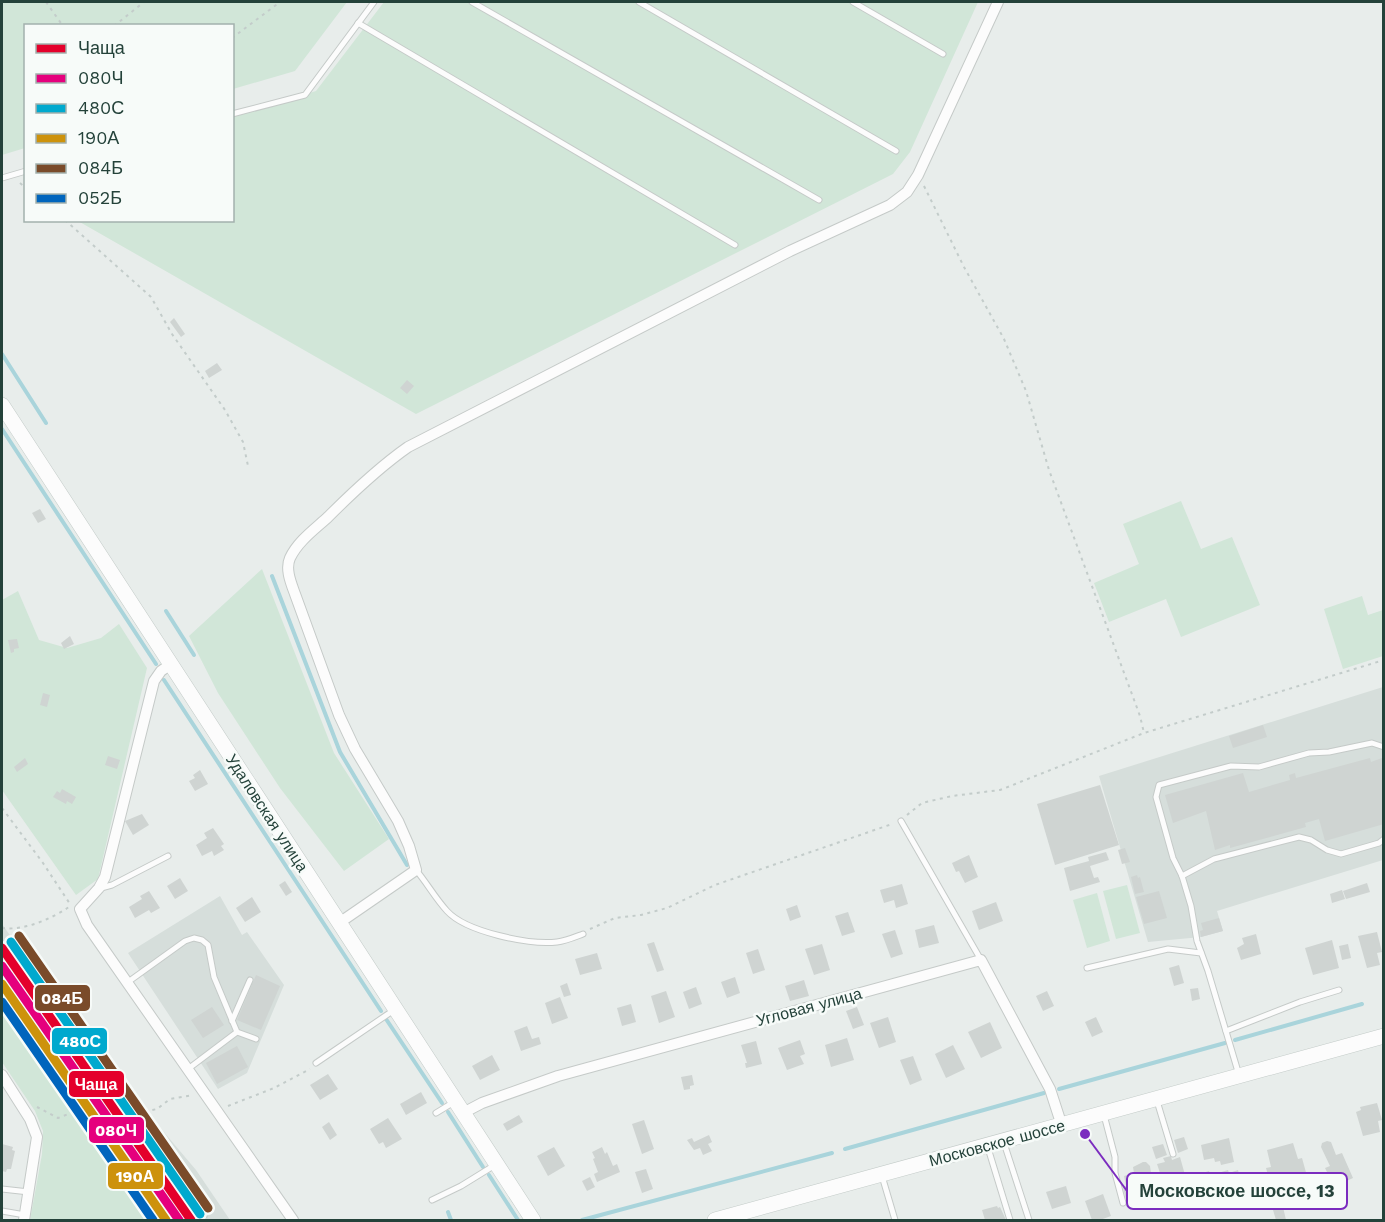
<svg xmlns="http://www.w3.org/2000/svg" width="1385" height="1222" font-family="'Work Sans',sans-serif">
  <style>
    .built { fill: #d6dedb }
    .green { fill: #d1e6d8 }
    .lines { fill: none; stroke-linecap: round; stroke-linejoin: round }
    .stream { stroke: #a9d4db; stroke-width: 4 }
    .building { fill: #cfd4d2 }
    .service-casing { stroke: #c5cac8; stroke-width: 7 }
    .minor-casing { stroke: #c5cac8; stroke-width: 12 }
    .secondary-casing { stroke: #c3cbc8; stroke-width: 16 }
    .path { stroke: #c3ccca; stroke-width: 2; stroke-dasharray: 3 4.5; stroke-linecap: butt }
    .service { stroke: #fcfcfc; stroke-width: 5 }
    .minor { stroke: #fcfcfc; stroke-width: 10 }
    .secondary { stroke: #fcfcfc; stroke-width: 15 }
    .rail-1-casing { stroke: #f7fbf9; stroke-width: 14 }
    .rail-2-casing { stroke: #f7fbf9; stroke-width: 14 }
    .rail-3-casing { stroke: #f7fbf9; stroke-width: 14 }
    .rail-4-casing { stroke: #f7fbf9; stroke-width: 14 }
    .rail-5-casing { stroke: #f7fbf9; stroke-width: 14 }
    .rail-6-casing { stroke: #f7fbf9; stroke-width: 14 }
    .rail-1 { stroke: #e4002b; stroke-width: 9 }
    .rail-2 { stroke: #e5007d; stroke-width: 9 }
    .rail-3 { stroke: #00a9ce; stroke-width: 9 }
    .rail-4 { stroke: #cd920c; stroke-width: 9 }
    .rail-5 { stroke: #7a4b2a; stroke-width: 9 }
    .rail-6 { stroke: #0065bd; stroke-width: 9 }
    .labels { text-anchor: middle; dominant-baseline: central; stroke-width: 5; stroke-linejoin: round; paint-order: stroke }
    .street-label { font-size: 16px; fill: #24423a; stroke: #f7fbf9 }
    .leader { fill: none; stroke: #7b2cbf; stroke-width: 2 }
    .callout-dot { fill: #7b2cbf; stroke: #f7fbf9; stroke-width: 2 }
    .callout { fill: #f7fbf9; stroke: #7b2cbf; stroke-width: 2 }
    .callout-label { font-size: 18px; text-anchor: middle; font-weight: bold; fill: #24423a }
    .line-badge { stroke: #f7fbf9; stroke-width: 2 }
    .badge-label { font-size: 16px; text-anchor: middle; font-weight: bold; fill: #fff }
  </style>
  <rect width="100%" height="100%" fill="#e8edeb"/>
  <g class="built">
    <polygon points="1383,687 1383,860 1217,911 1223,931 1201,937 1148,942 1099,776"/>
    <polygon points="220,896 242,935 247,932 284,985 247,1073 218,1089 128,953"/>
    <polygon points="2,924 74,1026 196,1170 230,1220 154,1220 2,1000"/>
  </g>
  <g class="green">
    <polygon points="2,2 347,2 295,71 233,89 232,26 26,26 25,148 2,155"/>
    <polygon points="384,2 978,2 910,152 893,174 416,414 78,221 232,220 233,116 316,91"/>
    <polygon points="1181,501 1201,549 1232,537 1260,605 1181,637 1166,599 1109,622 1094,583 1139,564 1123,524"/>
    <polygon points="262,569 334,753 389,839 344,871 280,788 218,693 189,636"/>
    <polygon points="18,591 39,640 67,648 101,638 119,624 147,668 98,879 76,895 2,790 2,600"/>
    <polygon points="1362,596 1368,615 1383,610 1383,656 1343,669 1324,609"/>
    <polygon points="1127,885 1140,933 1116,939 1103,891"/>
    <polygon points="1097,893 1110,941 1087,948 1073,900"/>
    <polygon points="2,974 172,1220 30,1220 42,1154 43,1131 35,1111 2,1062"/>
  </g>
  <g class="lines">
    <g class="stream">
      <polyline points="2,354 46,423"/>
      <polyline points="2,429 156,664"/>
      <polyline points="272,576 340,752 407,865"/>
      <polyline points="166,611 194,655"/>
      <polyline points="164,680 381,1011"/>
      <polyline points="386,1019 442,1103"/>
      <polyline points="1235,1040 1362,1004"/>
      <polyline points="1059,1089 1225,1043"/>
      <polyline points="448,1112 483,1167"/>
      <polyline points="845,1149 1044,1093"/>
      <polyline points="489,1175 518,1220"/>
      <polyline points="448,1212 451,1220"/>
      <polyline points="582,1220 832,1153"/>
    </g>
  </g>
  <g class="building">
    <polygon points="174,318 185,334 181,337 170,322"/>
    <polygon points="217,363 222,370 209,378 205,371"/>
    <polygon points="407,380 414,386 407,394 400,388"/>
    <polygon points="40,509 46,519 38,523 32,513"/>
    <polygon points="70,636 74,644 64,649 61,643"/>
    <polygon points="17,639 19,648 14,649 14,652 11,653 8,640"/>
    <polygon points="43,693 50,695 47,707 40,705"/>
    <polygon points="1263,725 1267,737 1233,748 1229,736"/>
    <polygon points="108,756 120,760 117,769 105,765"/>
    <polygon points="25,758 28,764 17,772 14,767"/>
    <polygon points="1370,758 1371,762 1382,758 1384,764 1384,824 1325,841 1319,819 1305,823 1306,827 1230,848 1230,845 1215,850 1206,811 1173,823 1165,795 1243,773 1249,792 1290,780 1289,775 1295,773 1296,778"/>
    <polygon points="200,770 208,784 195,791 189,781 195,778 193,775"/>
    <polygon points="1100,785 1119,845 1055,865 1037,804"/>
    <polygon points="62,789 76,797 72,804 67,801 66,804 53,797 57,791 60,793"/>
    <polygon points="142,814 149,825 133,835 125,821"/>
    <polygon points="213,828 224,844 221,846 224,850 214,856 212,851 202,856 196,845 207,838 204,833"/>
    <polygon points="1125,848 1130,862 1122,864 1118,850"/>
    <polygon points="1106,852 1109,860 1090,866 1094,878 1098,877 1100,882 1070,891 1064,868 1089,861 1088,857"/>
    <polygon points="969,855 978,877 965,883 959,871 956,872 952,863"/>
    <polygon points="1137,875 1138,878 1140,877 1144,892 1135,894 1131,877"/>
    <polygon points="180,878 188,891 175,899 167,886"/>
    <polygon points="285,881 292,892 286,896 279,885"/>
    <polygon points="1367,883 1370,892 1346,899 1343,891"/>
    <polygon points="902,884 908,904 896,908 894,900 884,903 880,890"/>
    <polygon points="1342,890 1345,899 1332,903 1330,894"/>
    <polygon points="149,891 160,908 151,913 149,910 135,918 129,907 142,899 140,896"/>
    <polygon points="1159,891 1167,918 1144,924 1136,897"/>
    <polygon points="252,897 261,912 245,922 236,908"/>
    <polygon points="996,902 1003,921 979,930 972,911"/>
    <polygon points="797,905 801,917 790,921 786,909"/>
    <polygon points="848,912 855,932 842,936 835,916"/>
    <polygon points="1219,918 1223,931 1201,937 1200,931 1203,930 1201,923"/>
    <polygon points="934,925 939,943 919,948 915,930"/>
    <polygon points="895,930 903,954 891,958 882,934"/>
    <polygon points="1377,932 1382,952 1377,953 1380,965 1367,968 1358,936"/>
    <polygon points="1256,934 1261,954 1241,960 1237,948 1244,944 1242,938"/>
    <polygon points="1332,940 1339,968 1313,975 1305,948"/>
    <polygon points="654,942 664,970 657,972 647,944"/>
    <polygon points="822,944 830,970 814,975 805,949"/>
    <polygon points="1348,944 1351,958 1342,960 1339,946"/>
    <polygon points="758,949 765,970 753,974 746,953"/>
    <polygon points="597,953 602,969 580,975 575,959"/>
    <polygon points="1179,965 1184,983 1174,986 1169,968"/>
    <polygon points="256,975 280,986 261,1030 237,1020"/>
    <polygon points="735,977 740,993 727,998 721,982"/>
    <polygon points="804,980 809,996 790,1001 785,986"/>
    <polygon points="567,983 571,995 564,997 560,986"/>
    <polygon points="696,987 702,1004 689,1009 683,992"/>
    <polygon points="1198,988 1200,999 1192,1001 1190,989"/>
    <polygon points="666,991 675,1017 659,1023 651,996"/>
    <polygon points="1047,991 1054,1006 1043,1011 1036,996"/>
    <polygon points="560,997 568,1018 552,1024 545,1003"/>
    <polygon points="631,1004 636,1022 622,1026 617,1008"/>
    <polygon points="212,1007 224,1025 203,1038 191,1020"/>
    <polygon points="857,1007 864,1025 853,1029 846,1011"/>
    <polygon points="888,1017 896,1042 879,1048 870,1023"/>
    <polygon points="1096,1017 1103,1032 1092,1037 1085,1022"/>
    <polygon points="990,1022 1002,1048 981,1058 968,1032"/>
    <polygon points="527,1026 532,1039 539,1037 541,1044 521,1051 514,1031"/>
    <polygon points="847,1038 854,1060 831,1067 825,1045"/>
    <polygon points="800,1040 805,1054 800,1056 804,1064 787,1070 778,1048"/>
    <polygon points="756,1041 762,1064 746,1068 745,1063 747,1063 741,1045"/>
    <polygon points="953,1045 965,1069 946,1078 935,1054"/>
    <polygon points="237,1046 248,1067 217,1084 206,1063"/>
    <polygon points="492,1055 500,1070 480,1080 472,1066"/>
    <polygon points="913,1056 922,1080 910,1085 900,1060"/>
    <polygon points="328,1074 338,1089 320,1100 310,1085"/>
    <polygon points="692,1075 694,1085 690,1086 690,1089 684,1090 681,1077"/>
    <polygon points="421,1092 427,1103 406,1115 400,1104"/>
    <polygon points="1377,1103 1382,1120 1378,1121 1380,1132 1363,1136 1356,1112 1361,1110 1360,1107"/>
    <polygon points="519,1115 523,1122 507,1131 503,1124"/>
    <polygon points="388,1118 402,1139 386,1148 383,1142 379,1144 370,1129"/>
    <polygon points="644,1120 654,1149 642,1154 632,1124"/>
    <polygon points="329,1122 337,1135 330,1140 322,1127"/>
    <polygon points="709,1135 712,1142 708,1144 712,1151 703,1155 700,1148 694,1150 687,1140 692,1138 694,1142"/>
    <polygon points="1184,1137 1188,1149 1178,1153 1174,1140"/>
    <polygon points="1229,1138 1234,1162 1221,1165 1220,1161 1215,1162 1214,1158 1204,1160 1201,1145"/>
    <polygon points="1327,1141 1331,1142 1336,1155 1342,1153 1353,1178 1338,1185 1335,1178 1331,1180 1325,1168 1330,1166 1321,1147 1322,1143"/>
    <polygon points="1293,1143 1298,1159 1302,1158 1307,1176 1271,1186 1266,1168 1271,1167 1267,1150"/>
    <polygon points="2,1144 13,1147 12,1150 15,1151 11,1169 7,1169 6,1172 2,1171"/>
    <polygon points="1163,1144 1167,1155 1156,1159 1152,1147"/>
    <polygon points="554,1147 565,1166 548,1176 537,1156"/>
    <polygon points="602,1147 605,1154 607,1152 613,1166 617,1164 620,1172 597,1182 594,1174 598,1172 593,1159 595,1158 592,1152"/>
    <polygon points="1171,1156 1172,1160 1180,1157 1185,1175 1171,1182 1170,1180 1163,1182 1157,1164 1165,1162 1163,1158"/>
    <polygon points="1143,1162 1146,1162 1150,1166 1155,1201 1136,1206 1134,1197 1126,1200 1123,1187 1126,1186 1124,1176 1134,1173 1133,1167"/>
    <polygon points="646,1169 653,1189 642,1193 635,1172"/>
    <polygon points="1228,1170 1229,1173 1238,1170 1245,1197 1238,1199 1239,1205 1226,1209 1223,1200 1225,1200 1218,1173"/>
    <polygon points="1209,1171 1215,1190 1202,1193 1196,1175"/>
    <polygon points="590,1177 595,1187 587,1191 582,1181"/>
    <polygon points="1066,1186 1071,1203 1052,1209 1046,1192"/>
    <polygon points="1103,1194 1111,1216 1100,1220 1092,1220 1085,1201"/>
    <polygon points="997,1206 998,1208 1000,1207 1006,1220 985,1220 982,1210"/>
    <polygon points="1283,1207 1286,1220 1276,1220 1273,1210"/>
  </g>
  <g class="lines">
    <defs>
      <g id="service">
        <polyline points="472,2 819,200"/>
        <polyline points="639,2 896,151"/>
        <polyline points="853,2 943,54"/>
        <polyline points="358,23 735,245"/>
        <polyline points="232,114 305,95 374,2"/>
        <polyline points="2,178 26,171"/>
        <polyline points="901,821 981,960"/>
        <path d="M416,870C427,883 435,898 447,911C466,932 529,945 557,942C566,941 575,937 583,934"/>
        <polyline points="1182,876 1214,859 1299,837 1311,840 1327,850 1341,854 1379,843 1384,839"/>
        <polyline points="101,888 112,885 168,856"/>
        <polyline points="1087,968 1168,949 1201,953"/>
        <polyline points="128,982 185,941 194,938 202,940 208,945 214,977 237,1032 188,1069"/>
        <polyline points="232,1021 250,980"/>
        <polyline points="1226,1031 1300,1002 1339,990"/>
        <polyline points="237,1032 256,1039"/>
        <polyline points="316,1063 394,1010"/>
        <polyline points="1239,1075 1208,971 1197,941 1191,906 1182,876 1173,858 1156,797 1159,785 1231,766 1259,767 1309,753 1329,752 1372,743 1384,747"/>
        <polyline points="1157,1101 1173,1154"/>
        <polyline points="436,1113 454,1102"/>
        <polyline points="1104,1115 1115,1157 1115,1173 1123,1203"/>
        <polyline points="1004,1143 1029,1220"/>
        <polyline points="988,1148 1010,1220"/>
        <polyline points="882,1176 895,1220"/>
        <polyline points="2,1189 29,1192"/>
        <polyline points="432,1200 461,1186 495,1165"/>
        <polyline points="2,1211 25,1215"/>
      </g>
      <g id="minor">
        <polyline points="171,664 161,671 154,681 105,877 99,888 80,909 87,925 293,1220"/>
        <path d="M339,923L416,870L409,846L398,821L355,749L339,715L295,594C291,583 285,569 290,558C298,541 315,529 328,517C353,492 378,468 408,447L790,251L890,205L907,192L918,175L998,2"/>
        <polyline points="2,1075 30,1119 37,1137 24,1220"/>
        <polyline points="463,1113 482,1103 558,1076 981,960 1050,1089 1062,1126"/>
      </g>
      <g id="secondary">
        <polyline points="2,405 533,1220"/>
        <polyline points="715,1220 1384,1036"/>
      </g>
    </defs>
    <use href="#service" class="service-casing"/>
    <use href="#minor" class="minor-casing"/>
    <use href="#secondary" class="secondary-casing"/>
    <g class="path">
      <polyline points="46,2 63,26"/>
      <polyline points="114,26 144,2"/>
      <polyline points="232,38 280,2"/>
      <polyline points="20,183 26,188"/>
      <polyline points="924,186 964,267 1004,339 1026,391 1049,470 1140,716 1144,733"/>
      <polyline points="65,220 151,297 172,334 225,410 243,442 248,466"/>
      <polyline points="2,808 43,863 70,904"/>
      <polyline points="907,815 922,803 952,796 1000,790 1144,733 1384,660"/>
      <path d="M2,928C24,931 51,919 69,907"/>
      <polyline points="590,929 615,918 641,915 667,908 715,885 892,824"/>
      <polyline points="228,1106 274,1088 310,1069"/>
      <polyline points="37,1107 58,1118 76,1111 88,1110 134,1114 157,1109 170,1099 193,1095"/>
      <polyline points="128,1114 209,1220"/>
    </g>
    <use href="#service" class="service"/>
    <use href="#minor" class="minor"/>
    <use href="#secondary" class="secondary"/>
    <defs>
      <polyline id="rail-1" points="2,948 191,1220"/>
      <polyline id="rail-2" points="2,966 179,1220"/>
      <polyline id="rail-3" points="11,942 200,1214"/>
      <polyline id="rail-4" points="2,984 166,1220"/>
      <polyline id="rail-5" points="19,936 208,1208"/>
      <polyline id="rail-6" points="2,1002 153,1220"/>
    </defs>
    <use href="#rail-1" class="rail-1-casing"/>
    <use href="#rail-2" class="rail-2-casing"/>
    <use href="#rail-3" class="rail-3-casing"/>
    <use href="#rail-4" class="rail-4-casing"/>
    <use href="#rail-5" class="rail-5-casing"/>
    <use href="#rail-6" class="rail-6-casing"/>
    <use href="#rail-1" class="rail-1"/>
    <use href="#rail-2" class="rail-2"/>
    <use href="#rail-3" class="rail-3"/>
    <use href="#rail-4" class="rail-4"/>
    <use href="#rail-5" class="rail-5"/>
    <use href="#rail-6" class="rail-6"/>
  </g>
  <g class="labels">
    <g class="street-label">
      <text transform="translate(267 813) rotate(57)">Удаловская улица</text>
      <text transform="translate(809 1007) rotate(-15)">Угловая улица</text>
      <text transform="translate(997 1143) rotate(-15)">Московское шоссе</text>
    </g>
  </g>
  <path class="leader" d="M1085 1134L1127 1191"/>
  <circle class="callout-dot" cx="1085" cy="1134" r="6"/>
  <rect class="callout" x="1127" y="1173" width="220" height="36" rx="6"/>
  <g class="callout-label">
    <text x="1237" y="1197">Московское шоссе, 13</text>
  </g>
  <g class="line-badge">
    <rect x="34" y="984" width="57" height="28" rx="6" fill="#7a4b2a"/>
    <rect x="51" y="1027" width="57" height="28" rx="6" fill="#00a9ce"/>
    <rect x="68" y="1070" width="57" height="28" rx="6" fill="#e4002b"/>
    <rect x="88" y="1116" width="57" height="28" rx="6" fill="#e5007d"/>
    <rect x="107" y="1162" width="57" height="28" rx="6" fill="#cd920c"/>
  </g>
  <g class="badge-label">
    <text x="62" y="1004">084Б</text>
    <text x="80" y="1047">480С</text>
    <text x="96" y="1090">Чаща</text>
    <text x="116" y="1136">080Ч</text>
    <text x="135" y="1182">190А</text>
  </g>
  <rect width="1385" height="1222" fill="none" stroke="#24423a" stroke-width="6"/>
  <rect x="24" y="24" width="210" height="198" fill="#f7fbf9" stroke="#a3b1ad" stroke-width="1.5"/>
  <rect x="36" y="44" width="30" height="9" fill="#e4002b" stroke="#a3b1ad" stroke-width="1.5"/>
  <text x="78" y="54" font-size="18" fill="#24423a">Чаща</text>
  <rect x="36" y="74" width="30" height="9" fill="#e5007d" stroke="#a3b1ad" stroke-width="1.5"/>
  <text x="78" y="84" font-size="18" fill="#24423a">080Ч</text>
  <rect x="36" y="104" width="30" height="9" fill="#00a9ce" stroke="#a3b1ad" stroke-width="1.5"/>
  <text x="78" y="114" font-size="18" fill="#24423a">480С</text>
  <rect x="36" y="134" width="30" height="9" fill="#cd920c" stroke="#a3b1ad" stroke-width="1.5"/>
  <text x="78" y="144" font-size="18" fill="#24423a">190А</text>
  <rect x="36" y="164" width="30" height="9" fill="#7a4b2a" stroke="#a3b1ad" stroke-width="1.5"/>
  <text x="78" y="174" font-size="18" fill="#24423a">084Б</text>
  <rect x="36" y="194" width="30" height="9" fill="#0065bd" stroke="#a3b1ad" stroke-width="1.5"/>
  <text x="78" y="204" font-size="18" fill="#24423a">052Б</text>
</svg>
